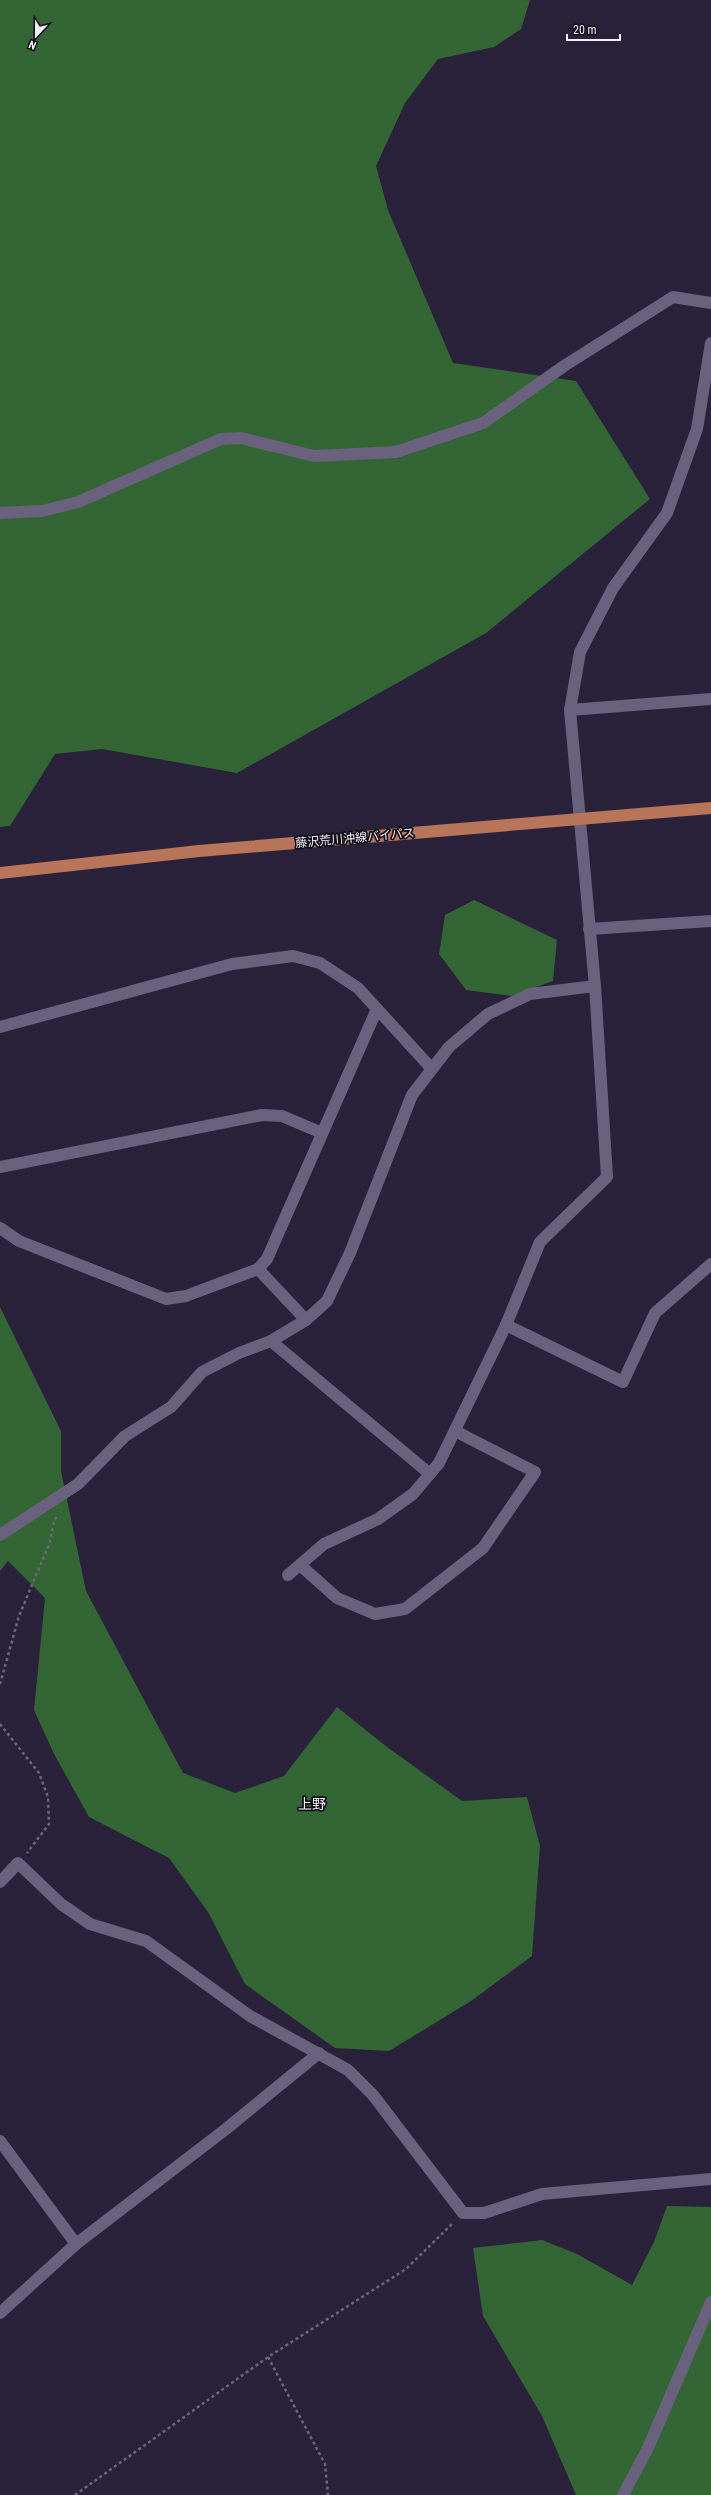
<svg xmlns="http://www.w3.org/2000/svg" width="711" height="2495" font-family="'Roboto Condensed','Noto Sans JP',sans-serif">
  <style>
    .forest { fill: #346535 }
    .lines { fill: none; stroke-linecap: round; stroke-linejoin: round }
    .path { stroke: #6e677b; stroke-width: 2.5; stroke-dasharray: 3 3; stroke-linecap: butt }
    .minor { stroke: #69617d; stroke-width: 12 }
    .major { stroke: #b9755a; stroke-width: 12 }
    .labels { text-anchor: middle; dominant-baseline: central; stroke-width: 3.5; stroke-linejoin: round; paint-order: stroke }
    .street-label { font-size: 12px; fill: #f5f1fe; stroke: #110e18 }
    .quarter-label { font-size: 14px; fill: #f5f1fe; stroke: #110e18 }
  </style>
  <rect width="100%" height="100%" fill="#2a223a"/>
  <g class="forest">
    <polygon points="0,0 530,0 521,29 494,47 438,59 405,103 376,166 388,210 453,363 576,381 650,499 486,633 237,773 102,749 55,754 10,826 0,827"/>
    <polygon points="474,900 557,940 553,981 511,996 466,990 439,954 445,915"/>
    <polygon points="0,1307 61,1431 61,1471 86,1591 183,1773 235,1793 284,1776 337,1707 387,1747 462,1801 527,1797 540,1846 532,1956 471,2001 389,2051 335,2048 245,1984 208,1912 169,1858 89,1817 54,1754 34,1710 45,1598 8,1561 0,1571"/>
    <polygon points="667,2206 711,2207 711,2495 576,2495 542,2416 483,2316 473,2248 542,2240 577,2254 632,2285 654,2242"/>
  </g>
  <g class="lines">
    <g class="path">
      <polyline points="0,1684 19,1616 50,1542 54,1521 57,1516"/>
      <polyline points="0,1724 39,1773 48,1797 49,1824 27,1853"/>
      <polyline points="268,2357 325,2464 328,2495"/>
      <polyline points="75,2495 268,2357 406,2269 453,2223"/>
    </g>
    <g class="minor">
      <polyline points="0,513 42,511 78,502 221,439 241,438 314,456 396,452 483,423 564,366 673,297 711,303"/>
      <polyline points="570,710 711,699"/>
      <polyline points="589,929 711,921"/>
      <polyline points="0,1027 232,964 293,956 320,963 358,988 432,1069"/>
      <polyline points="0,1167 262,1115 282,1116 322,1133"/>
      <polyline points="0,1228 19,1241 166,1299 186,1296 258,1269 267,1259 377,1009"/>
      <polyline points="258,1269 306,1320"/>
      <polyline points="506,1325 623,1382 655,1313 711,1264"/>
      <polyline points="271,1341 430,1474"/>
      <polyline points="0,1535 78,1484 125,1436 171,1407 202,1372 239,1353 271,1341 306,1320 327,1301 350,1253 412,1095 449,1047 488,1014 530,994 595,986"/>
      <polyline points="300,1565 337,1598 375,1614 405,1609 483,1548 535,1472 455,1431"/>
      <polyline points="288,1575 324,1544 378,1519 413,1494 439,1463 506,1325 540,1242 607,1177 595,986 570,710 580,652 613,588 667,513 697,429 711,343"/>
      <polyline points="0,1882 18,1863 61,1904 90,1924 146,1941 250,2016 348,2070 373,2095 463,2213 484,2213 542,2194 711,2179"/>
      <polyline points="0,2141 76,2244"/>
      <polyline points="0,2313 76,2244 226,2129 319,2053"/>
      <polyline points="623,2495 648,2448 711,2302"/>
    </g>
    <polyline class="major" points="0,873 199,851 711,808"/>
  </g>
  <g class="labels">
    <g class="street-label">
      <text transform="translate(355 838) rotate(-5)">藤沢荒川沖線バイパス</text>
    </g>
    <g class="quarter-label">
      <text x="312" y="1804">上野</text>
    </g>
  </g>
  <g transform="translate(36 36) rotate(202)" stroke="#110e18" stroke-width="3" paint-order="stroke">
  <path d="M0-3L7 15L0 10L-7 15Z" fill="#f5f1fe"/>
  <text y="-6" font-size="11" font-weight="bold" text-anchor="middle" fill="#f5f1fe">N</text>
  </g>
  <path d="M567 34v6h53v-6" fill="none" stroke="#f5f1fe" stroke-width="2"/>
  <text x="573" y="34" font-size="12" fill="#f5f1fe" stroke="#110e18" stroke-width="3" paint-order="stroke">20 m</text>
</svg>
